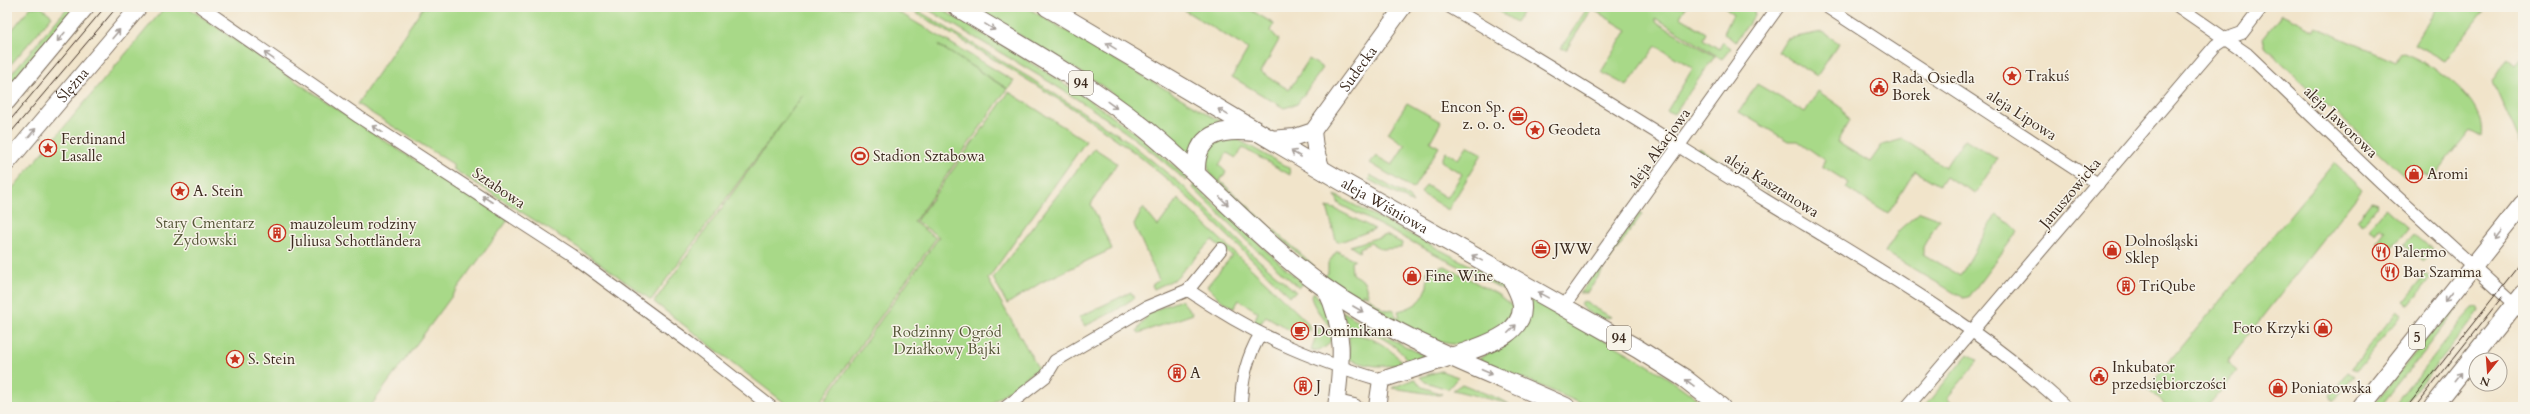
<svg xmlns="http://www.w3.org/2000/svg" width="2530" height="414" font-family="Cardo,serif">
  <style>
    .green { fill: #a8d988; stroke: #728253 }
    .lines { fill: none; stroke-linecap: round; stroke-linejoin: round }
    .street-casing { stroke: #7b6b5a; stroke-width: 14 }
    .secondary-casing { stroke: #7b6b5a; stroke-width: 18 }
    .primary-casing { stroke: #7b6b5a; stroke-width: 20 }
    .street { stroke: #fff; stroke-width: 12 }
    .secondary { stroke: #fff; stroke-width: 16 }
    .primary { stroke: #fff; stroke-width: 18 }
    .tram { stroke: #3b2a1e; stroke-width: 1 }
    .oneway { stroke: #a79f9a }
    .labels { text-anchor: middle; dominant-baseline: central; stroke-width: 3; stroke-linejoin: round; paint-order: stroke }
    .shield { fill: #f7f3e8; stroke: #73665b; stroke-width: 1 }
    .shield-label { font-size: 14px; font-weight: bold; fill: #3b2a1e }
    .street-label { font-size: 15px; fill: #3b2a1e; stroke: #f7f3e8 }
    .poi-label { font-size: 15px; fill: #3b2a1e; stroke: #f7f3e8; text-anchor: start }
    .park-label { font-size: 15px; fill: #565638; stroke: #f7f3e8 }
  </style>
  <rect width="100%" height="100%" fill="#f7f3e8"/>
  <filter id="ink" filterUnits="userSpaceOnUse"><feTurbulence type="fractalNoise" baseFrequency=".025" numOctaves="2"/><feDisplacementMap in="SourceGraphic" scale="8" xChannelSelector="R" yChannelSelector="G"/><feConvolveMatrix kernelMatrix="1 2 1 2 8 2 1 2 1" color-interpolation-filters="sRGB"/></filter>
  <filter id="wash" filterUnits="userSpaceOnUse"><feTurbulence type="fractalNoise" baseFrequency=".012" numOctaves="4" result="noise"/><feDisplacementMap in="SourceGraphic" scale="16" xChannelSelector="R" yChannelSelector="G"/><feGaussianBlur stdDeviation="0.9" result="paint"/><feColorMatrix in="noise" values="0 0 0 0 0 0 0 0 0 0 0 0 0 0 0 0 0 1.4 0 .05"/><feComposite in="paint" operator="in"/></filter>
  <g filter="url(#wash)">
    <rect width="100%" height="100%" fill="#f1e4ca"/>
    <g class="green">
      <polygon points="31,7 41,7 52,16 7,69 7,36"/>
      <polygon points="68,7 76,7 7,89 7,79"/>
      <polygon points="165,7 187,7 357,123 508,220 370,407 7,407 7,195"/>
      <polygon points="423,7 890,7 1014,81 1008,89 938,45 1007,89 914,222 936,238 817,407 790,407 654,302 803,95 651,300 577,247 453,169 453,164 357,104"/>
      <path d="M906,7H912L1030,78L1128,141L1183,186L1253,255L1296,292L1290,296C1243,253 1200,205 1150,165C1075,104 988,57 906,7Z"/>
      <path d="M924,7H938C1025,60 1115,108 1188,179L1186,181C1108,110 1013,62 924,7Z"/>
      <polygon points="973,7 1026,7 1223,123 1215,125 1191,156 1164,132 1094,80"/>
      <polygon points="1179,7 1246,7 1274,24 1271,31 1279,40 1261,72 1289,90 1309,59 1323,68 1297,104 1284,108 1232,77 1248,49"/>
      <polygon points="1491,7 1526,7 1516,22"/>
      <polygon points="1588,7 1686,7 1680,17 1706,33 1703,39 1719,49 1723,42 1731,48 1722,59 1656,18 1656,22 1715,56 1674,114 1667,111 1693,68 1656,46 1627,86 1601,72 1627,30 1592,9 1566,50 1561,48"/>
      <polygon points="1725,7 1753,7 1755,15 1735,42 1724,33 1733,14"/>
      <polygon points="2437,7 2486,7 2445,61 2414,44"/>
      <path d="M2282,14L2314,30L2315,27L2396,62L2401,52C2433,64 2487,98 2481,137L2470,131L2432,179L2415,166L2405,177L2266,48L2263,38Z"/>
      <polygon points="1822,32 1839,43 1817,76 1778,52 1786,39"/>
      <polygon points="2523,57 2523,149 2493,82 2508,58 2516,65"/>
      <polygon points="1757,84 1805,112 1818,91 1841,107 1849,121 1837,142 1870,162 1882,145 1903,139 1945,167 1965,139 1997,159 1976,193 1945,176 1939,185 1915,171 1888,214 1846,188 1849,183 1822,166 1825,160 1798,141 1788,141 1739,112"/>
      <polygon points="1009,92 1086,141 988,279 1038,368 987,407 820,407 939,237 916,221"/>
      <polygon points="1407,103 1441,122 1430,142 1439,147 1413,189 1370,163 1376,156 1392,165 1405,145 1388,133"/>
      <path d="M1237,139L1289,168L1290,175L1243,148L1236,158L1227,153L1219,165L1226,172L1220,181L1313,265V268L1211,175C1205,163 1205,145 1221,140C1225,138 1232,139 1237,139Z"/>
      <polygon points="1467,146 1482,154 1448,210 1421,193 1426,185 1447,198 1462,174 1441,161 1446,152 1458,159"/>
      <polygon points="1094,148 1117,163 1091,204 1112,249 1042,282 1007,304 993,278"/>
      <polygon points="1699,148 1769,192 1697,150"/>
      <polygon points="2334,163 2362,190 2229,359 2228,364 2237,371 2207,407 2168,407 2147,389"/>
      <polygon points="1370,175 1409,197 1413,203 1369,180"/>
      <polygon points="1194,185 1303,284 1299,288 1247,241 1192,187"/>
      <polygon points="1335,195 1500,281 1512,294 1339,204"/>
      <polygon points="1178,199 1299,314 1308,323 1310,331 1295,324 1291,331 1266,316 1261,323 1256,324 1254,322 1258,312 1239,300 1234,308 1221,300 1207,286 1232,256 1212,240 1175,279 1154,289 1152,285 1159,280 1134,225 1143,208 1158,226"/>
      <polygon points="2371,202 2377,204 2376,207 2362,224 2357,220"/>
      <polygon points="1327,207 1335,209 1375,229 1340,242 1336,240"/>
      <polygon points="2385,208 2408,228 2389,252 2377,242 2385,231 2380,228 2375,234 2368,229"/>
      <polygon points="1640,212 1642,214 1587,293 1580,293"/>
      <polygon points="1920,212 1939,219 1923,247 1923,254 1960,276 1996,215 2011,224 2018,231 1969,297 1963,298 1885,252 1899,230"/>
      <polygon points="2414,234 2433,250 2424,261 2404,245"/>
      <polygon points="1386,235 1402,243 1401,248 1382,249 1370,243 1360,248 1359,252 1350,246"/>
      <polygon points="1337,251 1355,260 1351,262 1352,274 1364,281 1369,297 1363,293 1359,300 1324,277 1328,273 1328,263"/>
      <path d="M1445,266L1497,294L1515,308C1514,318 1501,329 1491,333C1481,337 1470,343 1460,344C1432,347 1389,317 1365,304L1369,298L1384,309L1394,311L1396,317H1400L1398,311C1420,306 1430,295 1427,271Z"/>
      <polygon points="2426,274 2431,278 2409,305 2404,301"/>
      <polygon points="1131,292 1134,298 1115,311 1085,326 1079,317"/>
      <path d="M1314,292L1326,309L1332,326C1325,323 1310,302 1311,295Z"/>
      <path d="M1530,299C1590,333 1654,363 1707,407H1589L1479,359L1521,332L1525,327Z"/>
      <polygon points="1181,300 1193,314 1139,333 1137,331 1149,312"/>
      <polygon points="1583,301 1611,317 1601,319 1586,311 1581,304"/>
      <polygon points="2456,301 2460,305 2380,407 2372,407"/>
      <polygon points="2478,307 2480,310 2403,407 2394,407 2461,321 2473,308"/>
      <path d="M1342,311L1383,335L1425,356L1408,361C1393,340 1373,332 1348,328Z"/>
      <polygon points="2397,311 2402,315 2357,371 2352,368"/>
      <path d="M1321,328L1333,332C1331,346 1324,350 1311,351L1318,329Z"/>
      <path d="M1349,335C1370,333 1390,348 1403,363C1382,368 1369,367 1349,359Z"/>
      <polygon points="1968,354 1978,361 1947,398 1957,407 1924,407"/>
      <polygon points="1441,371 1458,377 1448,389 1425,382 1420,377"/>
      <polygon points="2348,372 2354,376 2333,402 2330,395"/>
      <polygon points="1414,379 1422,387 1442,394 1439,395 1392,388"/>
      <polygon points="1462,384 1504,401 1509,404 1453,390"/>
    </g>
  </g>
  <g filter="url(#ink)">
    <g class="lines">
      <defs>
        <g id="street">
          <polyline points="201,7 359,117 571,255 690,343 771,407"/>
          <path d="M1450,7C1556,68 1660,135 1765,200C1868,263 1977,324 2066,407"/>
          <polyline points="1827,7 2098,184"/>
          <polyline points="2179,7 2247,54 2382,183 2523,312"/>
          <path d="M1221,249L1188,290C1252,334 1307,358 1381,380"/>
          <polyline points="1564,306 1778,7"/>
          <polyline points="1006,407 1046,376 1055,361 1147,307 1188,290"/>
          <path d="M1241,407C1241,381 1247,357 1260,335"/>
          <polyline points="1907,407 2216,45 2225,39 2242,33 2262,7"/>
        </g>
        <g id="secondary">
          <polyline points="7,102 86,7"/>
          <polyline points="1313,131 1315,148 1322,170"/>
          <path id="s1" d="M1270,139L1295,137L1313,131L1403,7"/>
          <path id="s2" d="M7,163L139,7"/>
          <path d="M1325,288C1346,331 1342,361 1336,407"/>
          <polyline points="1337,403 1354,407"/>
          <polyline points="1377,407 1381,380 1452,357"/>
        </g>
        <g id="primary">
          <path d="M957,7C1020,45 1085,81 1143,127C1206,178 1259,241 1325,288C1398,340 1485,370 1566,407"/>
          <path id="s3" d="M1047,7L1336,178L1638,349L1684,378L1721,407"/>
          <path d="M1196,174C1194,133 1221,128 1255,132"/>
          <path d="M1452,357C1477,347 1530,336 1521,300C1519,292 1514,284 1511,277"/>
          <polyline points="2361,407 2523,204"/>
          <polyline points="2433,407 2523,294"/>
        </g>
      </defs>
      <use href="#street" class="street-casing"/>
      <use href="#secondary" class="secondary-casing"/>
      <use href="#primary" class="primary-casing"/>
      <use href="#street" class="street"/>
      <use href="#secondary" class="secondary"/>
      <use href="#primary" class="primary"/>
      <g class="tram">
        <polyline points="7,124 105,7"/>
        <polyline points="7,137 117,7"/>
        <polyline points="2407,407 2523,260"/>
        <polyline points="2415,407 2502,297"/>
      </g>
    </g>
    <defs><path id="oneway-shaft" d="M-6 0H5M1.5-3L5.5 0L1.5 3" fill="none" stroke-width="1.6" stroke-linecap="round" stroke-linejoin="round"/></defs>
    <g class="oneway">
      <use href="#oneway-shaft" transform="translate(990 27) rotate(31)"/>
      <use href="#oneway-shaft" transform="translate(116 34) rotate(-50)"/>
      <use href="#oneway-shaft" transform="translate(61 37) rotate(130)"/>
      <use href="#oneway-shaft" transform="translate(1111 46) rotate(-149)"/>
      <use href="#oneway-shaft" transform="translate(269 56) rotate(-145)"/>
      <use href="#oneway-shaft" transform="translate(1112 105) rotate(36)"/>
      <use href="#oneway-shaft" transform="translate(1223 112) rotate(-149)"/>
      <use href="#oneway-shaft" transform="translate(377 129) rotate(-147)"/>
      <use href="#oneway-shaft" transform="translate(32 133) rotate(-50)"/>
      <use href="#oneway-shaft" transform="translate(1296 154) rotate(-150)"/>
      <use href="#oneway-shaft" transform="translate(487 199) rotate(-147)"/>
      <use href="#oneway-shaft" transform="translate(1224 201) rotate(44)"/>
      <use href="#oneway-shaft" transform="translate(2499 235) rotate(128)"/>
      <use href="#oneway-shaft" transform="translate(1477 258) rotate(-151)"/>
      <use href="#oneway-shaft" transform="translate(1543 295) rotate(-151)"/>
      <use href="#oneway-shaft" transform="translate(2448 297) rotate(128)"/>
      <use href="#oneway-shaft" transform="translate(1358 309) rotate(30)"/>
      <use href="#oneway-shaft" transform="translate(1512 329) rotate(-45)"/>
      <use href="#oneway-shaft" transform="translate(1487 372) rotate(23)"/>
      <use href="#oneway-shaft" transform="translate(2458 377) rotate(-51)"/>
      <use href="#oneway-shaft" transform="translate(1690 383) rotate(-143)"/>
    </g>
  </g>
  <defs>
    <symbol id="sight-ring" viewBox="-11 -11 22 22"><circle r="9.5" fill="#f7f3e8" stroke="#c8321e" stroke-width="1.5"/><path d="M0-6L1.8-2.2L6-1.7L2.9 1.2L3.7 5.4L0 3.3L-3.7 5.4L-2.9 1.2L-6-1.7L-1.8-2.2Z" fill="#c8321e"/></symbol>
    <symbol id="civic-ring" viewBox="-11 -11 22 22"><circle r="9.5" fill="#f7f3e8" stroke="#c8321e" stroke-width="1.5"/><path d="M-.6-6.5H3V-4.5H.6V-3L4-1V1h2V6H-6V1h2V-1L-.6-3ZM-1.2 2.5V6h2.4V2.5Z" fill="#c8321e"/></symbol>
    <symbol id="office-ring" viewBox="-11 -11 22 22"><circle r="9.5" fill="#f7f3e8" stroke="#c8321e" stroke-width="1.5"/><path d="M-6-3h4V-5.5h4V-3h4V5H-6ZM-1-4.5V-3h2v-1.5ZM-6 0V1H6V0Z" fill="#c8321e"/></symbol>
    <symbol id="stadium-ring" viewBox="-11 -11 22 22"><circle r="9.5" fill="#f7f3e8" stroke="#c8321e" stroke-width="1.5"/><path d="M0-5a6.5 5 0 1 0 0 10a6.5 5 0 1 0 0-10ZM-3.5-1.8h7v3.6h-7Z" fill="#c8321e"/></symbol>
    <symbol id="shop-ring" viewBox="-11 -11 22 22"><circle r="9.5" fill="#f7f3e8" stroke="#c8321e" stroke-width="1.5"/><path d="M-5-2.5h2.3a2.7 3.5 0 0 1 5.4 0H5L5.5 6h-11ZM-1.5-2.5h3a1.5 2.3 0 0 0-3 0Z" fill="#c8321e"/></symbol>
    <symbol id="building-ring" viewBox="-11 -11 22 22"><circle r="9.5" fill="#f7f3e8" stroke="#c8321e" stroke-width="1.5"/><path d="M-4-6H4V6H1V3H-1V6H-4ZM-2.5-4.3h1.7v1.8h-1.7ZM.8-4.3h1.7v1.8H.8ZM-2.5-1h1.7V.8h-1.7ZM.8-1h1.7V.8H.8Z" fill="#c8321e"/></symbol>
    <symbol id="restaurant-ring" viewBox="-11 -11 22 22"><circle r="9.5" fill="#f7f3e8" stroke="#c8321e" stroke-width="1.5"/><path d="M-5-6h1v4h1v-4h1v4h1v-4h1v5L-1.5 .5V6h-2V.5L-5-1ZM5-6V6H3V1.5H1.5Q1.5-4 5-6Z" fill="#c8321e"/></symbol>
    <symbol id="cafe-ring" viewBox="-11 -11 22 22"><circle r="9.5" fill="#f7f3e8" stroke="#c8321e" stroke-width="1.5"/><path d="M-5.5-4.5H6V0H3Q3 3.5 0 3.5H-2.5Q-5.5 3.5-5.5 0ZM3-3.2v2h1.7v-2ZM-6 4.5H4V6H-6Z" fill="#c8321e"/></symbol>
  </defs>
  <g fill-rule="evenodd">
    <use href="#sight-ring" x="2002" y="66" width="20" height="20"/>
    <use href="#civic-ring" x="1869" y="77" width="20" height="20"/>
    <use href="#office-ring" x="1508" y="106" width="20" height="20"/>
    <use href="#sight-ring" x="1525" y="120" width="20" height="20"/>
    <use href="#sight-ring" x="38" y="138" width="20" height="20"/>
    <use href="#stadium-ring" x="850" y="146" width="20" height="20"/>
    <use href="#shop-ring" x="2404" y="164" width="20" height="20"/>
    <use href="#sight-ring" x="170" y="181" width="20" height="20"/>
    <use href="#building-ring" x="267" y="223" width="20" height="20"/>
    <use href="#office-ring" x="1531" y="239" width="20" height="20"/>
    <use href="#shop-ring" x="2102" y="240" width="20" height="20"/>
    <use href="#restaurant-ring" x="2371" y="242" width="20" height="20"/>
    <use href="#restaurant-ring" x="2380" y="262" width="20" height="20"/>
    <use href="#shop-ring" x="1402" y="266" width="20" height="20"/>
    <use href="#building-ring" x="2116" y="276" width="20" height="20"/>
    <use href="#shop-ring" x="2313" y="318" width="20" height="20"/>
    <use href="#cafe-ring" x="1290" y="321" width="20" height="20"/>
    <use href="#sight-ring" x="225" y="349" width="20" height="20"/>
    <use href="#building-ring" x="1167" y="363" width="20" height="20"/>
    <use href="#civic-ring" x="2089" y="366" width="20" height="20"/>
    <use href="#building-ring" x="1293" y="376" width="20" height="20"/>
    <use href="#shop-ring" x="2268" y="378" width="20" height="20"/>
  </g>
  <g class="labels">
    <g class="shield">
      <rect x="1069" y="71" width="24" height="24" rx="3"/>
      <rect x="2409" y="325" width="16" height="24" rx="3"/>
      <rect x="1607" y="326" width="24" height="24" rx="3"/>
    </g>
    <g class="shield-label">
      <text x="1081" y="83">94</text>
      <text x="2417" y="337">5</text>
      <text x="1619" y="338">94</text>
    </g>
    <g class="street-label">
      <text stroke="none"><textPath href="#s1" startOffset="121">Sudecka</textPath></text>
      <text stroke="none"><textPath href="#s2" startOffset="102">Ślężna</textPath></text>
      <text transform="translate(2022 115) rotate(33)">aleja Lipowa</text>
      <text transform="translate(2341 122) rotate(44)">aleja Jaworowa</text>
      <text transform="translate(1659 148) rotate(-54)">aleja Akacjowa</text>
      <text transform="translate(1772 185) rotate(32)">aleja Kasztanowa</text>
      <text transform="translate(499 188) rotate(34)">Sztabowa</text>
      <text transform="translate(2070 193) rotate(-50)">Januszowicka</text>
      <text stroke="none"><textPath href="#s3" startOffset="392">aleja Wiśniowa</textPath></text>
    </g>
    <g class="poi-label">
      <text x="2025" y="76">Trakuś</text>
      <text x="1892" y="78">Rada Osiedla<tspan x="1892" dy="17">Borek</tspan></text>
      <text x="1505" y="107" text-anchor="end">Encon Sp.<tspan x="1505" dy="17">z. o. o.</tspan></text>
      <text x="1548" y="130">Geodeta</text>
      <text x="61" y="139">Ferdinand<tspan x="61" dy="17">Lasalle</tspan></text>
      <text x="873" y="156">Stadion Sztabowa</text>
      <text x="2427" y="174">Aromi</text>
      <text x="193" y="191">A. Stein</text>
      <text x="290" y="224">mauzoleum rodziny<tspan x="290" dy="17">Juliusa Schottländera</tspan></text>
      <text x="2125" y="241">Dolnośląski<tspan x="2125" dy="17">Sklep</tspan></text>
      <text x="1554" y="249">JWW</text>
      <text x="2394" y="252">Palermo</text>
      <text x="2403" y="272">Bar Szamma</text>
      <text x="1425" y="276">Fine Wine</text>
      <text x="2139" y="286">TriQube</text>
      <text x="2310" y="328" text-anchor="end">Foto Krzyki</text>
      <text x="1313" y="331">Dominikana</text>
      <text x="248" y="359">S. Stein</text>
      <text x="2112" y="367">Inkubator<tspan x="2112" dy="17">przedsiębiorczości</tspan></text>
      <text x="1190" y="373">A</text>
      <text x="1316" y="386">J</text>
      <text x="2291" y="388">Poniatowska</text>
    </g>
    <g class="park-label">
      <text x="205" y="223">Stary Cmentarz<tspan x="205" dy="17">Żydowski</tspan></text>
      <text x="947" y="332">Rodzinny Ogród<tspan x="947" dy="17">Działkowy Bajki</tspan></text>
    </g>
  </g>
  <rect width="2530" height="414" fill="none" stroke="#f7f3e8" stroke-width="24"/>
  <g transform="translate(2488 372) rotate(197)"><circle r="19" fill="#f7f3e8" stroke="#aca397"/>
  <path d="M0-3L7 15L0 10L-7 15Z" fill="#c8321e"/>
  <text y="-6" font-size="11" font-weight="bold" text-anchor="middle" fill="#3b2a1e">N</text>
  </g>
</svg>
